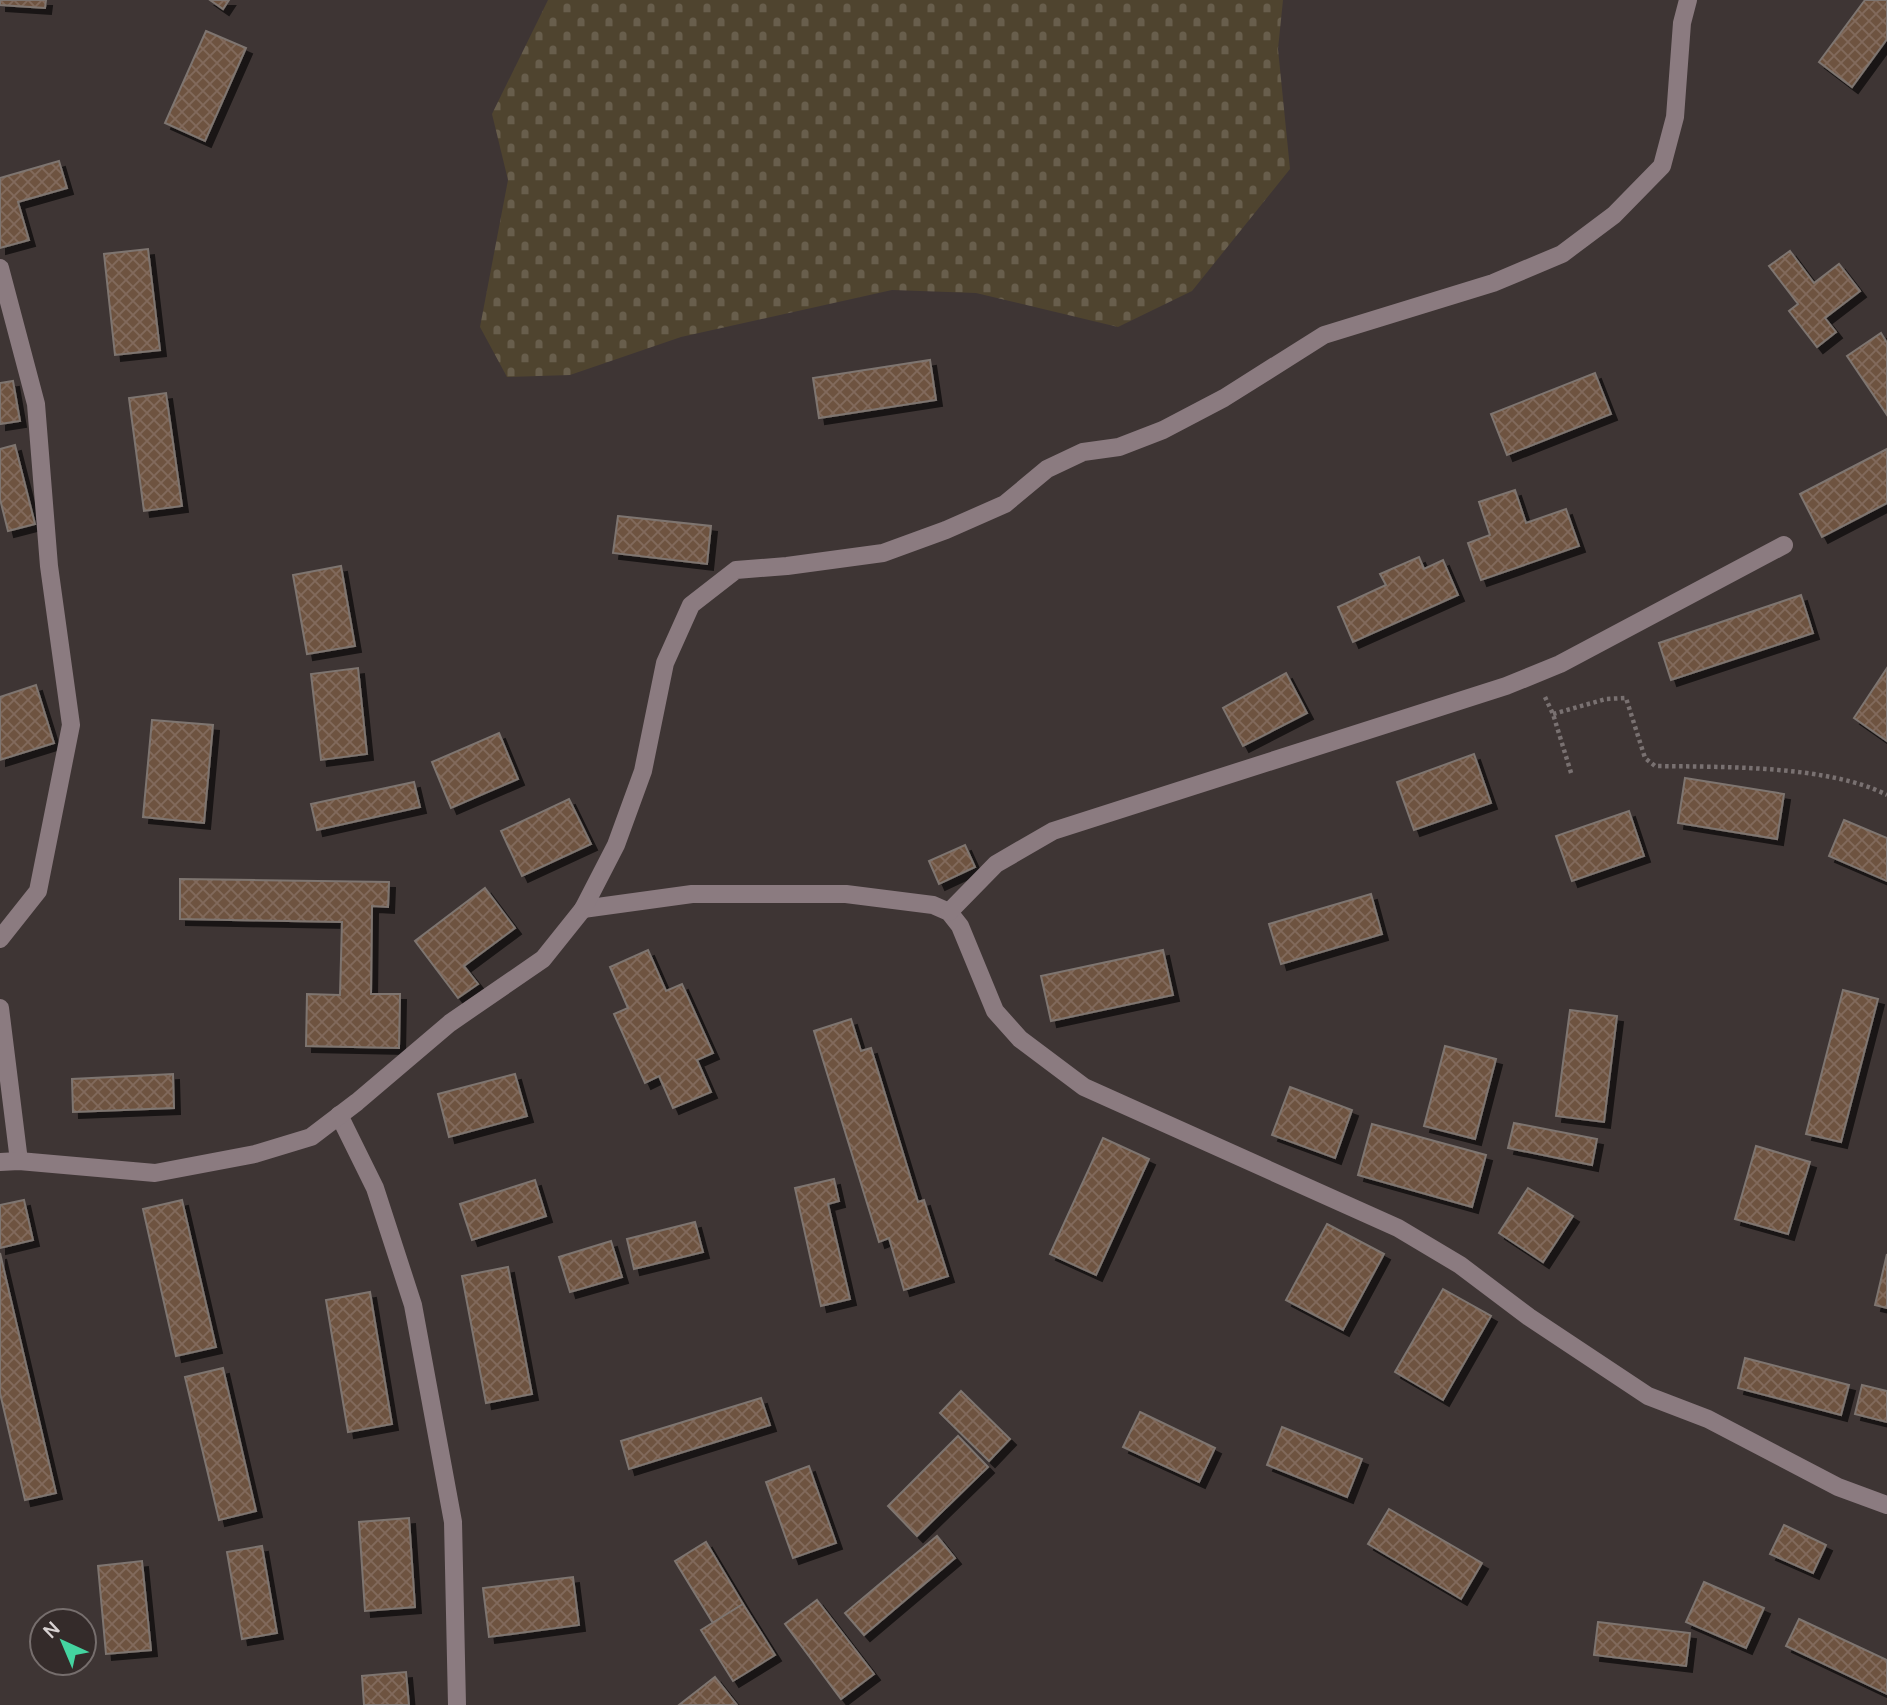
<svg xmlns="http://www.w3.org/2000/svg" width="1887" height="1705" font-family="Manrope,sans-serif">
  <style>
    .cemetery { fill: url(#cemetery-stones) }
    .building { fill: url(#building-cross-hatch); stroke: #7e7570; stroke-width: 2; filter: url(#shadow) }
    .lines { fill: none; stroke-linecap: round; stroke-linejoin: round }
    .path { stroke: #797171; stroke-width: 4.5; stroke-dasharray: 3.5 3.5; stroke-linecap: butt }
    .minor { stroke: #8b7b80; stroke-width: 18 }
  </style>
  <defs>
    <pattern id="cemetery-stones" width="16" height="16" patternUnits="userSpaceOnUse" patternTransform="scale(1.75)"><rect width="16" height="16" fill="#4f442f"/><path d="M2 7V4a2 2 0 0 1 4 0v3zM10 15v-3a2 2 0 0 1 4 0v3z" fill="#685e4c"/></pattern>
    <pattern id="building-cross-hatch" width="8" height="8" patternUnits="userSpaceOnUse" patternTransform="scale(1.75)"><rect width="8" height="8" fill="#6e5341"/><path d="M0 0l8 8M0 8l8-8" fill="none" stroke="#826b5c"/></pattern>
    <filter id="shadow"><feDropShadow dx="6" dy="6" stdDeviation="0" flood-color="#0009"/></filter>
  </defs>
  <rect width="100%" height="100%" fill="#3e3534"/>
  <polygon class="cemetery" points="548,0 1283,0 1278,49 1290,169 1192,291 1118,327 976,293 892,290 681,337 570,375 507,377 480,327 508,180 492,114"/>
  <g class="building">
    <polygon points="0,0 46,0 45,8 0,5"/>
    <polygon points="210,0 229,0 223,9"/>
    <polygon points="1865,0 1887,0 1887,39 1852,87 1819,62"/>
    <polygon points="206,31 246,48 205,141 165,123"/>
    <polygon points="59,161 67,188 18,202 29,240 0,248 0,178"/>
    <polygon points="148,249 160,350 115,355 104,254"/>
    <polygon points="1790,251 1814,283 1839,264 1860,291 1825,318 1836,332 1817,347 1789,311 1798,304 1769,266"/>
    <polygon points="1881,333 1887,343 1887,415 1847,356"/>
    <polygon points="930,360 936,400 819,418 813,378"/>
    <polygon points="1595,373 1611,414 1507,455 1491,414"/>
    <polygon points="13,381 20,421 0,424 0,383"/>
    <polygon points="166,393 182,506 144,511 129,398"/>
    <polygon points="15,445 35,524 8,531 0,499 0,449"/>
    <polygon points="1887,449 1887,503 1822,537 1800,494"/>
    <polygon points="1515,490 1526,523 1566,509 1579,546 1481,580 1468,543 1490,535 1479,502"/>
    <polygon points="618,516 711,526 707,564 613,553"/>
    <polygon points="1419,557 1424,569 1443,560 1458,595 1353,642 1338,607 1386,585 1380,574"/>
    <polygon points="341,566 355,646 307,654 293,575"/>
    <polygon points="1801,595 1813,633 1671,680 1659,643"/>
    <polygon points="358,668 367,754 321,760 311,674"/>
    <polygon points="1887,668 1887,741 1854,718"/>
    <polygon points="1286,673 1307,713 1243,746 1223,708"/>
    <polygon points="36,685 54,743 0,760 0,697"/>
    <polygon points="152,720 213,725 204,823 143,817"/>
    <polygon points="499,733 518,779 451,808 432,762"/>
    <polygon points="1474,754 1491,803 1414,830 1397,782"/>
    <polygon points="1685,778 1784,794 1777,839 1678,823"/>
    <polygon points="414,782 420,807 317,830 311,804"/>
    <polygon points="569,799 591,844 522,876 501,831"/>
    <polygon points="1629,811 1644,856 1572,881 1556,836"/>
    <polygon points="1844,820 1887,838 1887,881 1829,856"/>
    <polygon points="965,845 975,867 939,884 929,861"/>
    <polygon points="180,879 389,882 388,907 372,906 371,994 400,994 399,1048 306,1046 307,994 340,995 342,922 180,919"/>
    <polygon points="485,888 515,928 464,966 478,984 458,998 415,941"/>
    <polygon points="1371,894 1382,934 1281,964 1269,924"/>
    <polygon points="648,950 666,991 682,984 713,1053 697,1060 711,1092 673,1108 659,1076 645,1083 614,1014 628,1008 610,967"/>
    <polygon points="1163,950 1173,995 1051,1021 1041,976"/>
    <polygon points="1843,990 1878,999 1841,1142 1806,1134"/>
    <polygon points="1570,1010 1617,1016 1604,1122 1556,1116"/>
    <polygon points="851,1019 861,1051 871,1048 918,1202 924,1200 948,1276 904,1290 889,1238 879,1242 814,1031"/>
    <polygon points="1445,1046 1496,1059 1475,1139 1424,1126"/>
    <polygon points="173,1074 174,1108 73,1112 72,1079"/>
    <polygon points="515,1074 527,1116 449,1137 438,1094"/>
    <polygon points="1290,1087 1352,1110 1335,1158 1272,1135"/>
    <polygon points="1514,1123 1597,1139 1592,1165 1508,1148"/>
    <polygon points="1372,1124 1486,1155 1472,1207 1358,1175"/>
    <polygon points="1103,1138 1149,1159 1096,1275 1050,1254"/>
    <polygon points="1756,1146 1810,1162 1788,1234 1735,1219"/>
    <polygon points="834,1179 839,1201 828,1204 850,1299 821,1306 795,1188"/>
    <polygon points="535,1180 546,1216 472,1240 460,1204"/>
    <polygon points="1528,1188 1573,1216 1543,1262 1499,1233"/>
    <polygon points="24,1200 33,1240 0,1248 0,1205"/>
    <polygon points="182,1200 216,1347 176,1356 143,1209"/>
    <polygon points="695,1222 703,1252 634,1269 627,1239"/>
    <polygon points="1327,1224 1384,1254 1343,1330 1286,1300"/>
    <polygon points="611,1241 622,1277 570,1292 559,1257"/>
    <polygon points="0,1253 56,1493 25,1500 0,1393"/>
    <polygon points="1887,1254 1887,1308 1875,1305"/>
    <polygon points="508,1267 532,1394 486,1403 462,1276"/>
    <polygon points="1443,1289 1491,1316 1443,1400 1395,1372"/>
    <polygon points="370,1292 392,1424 348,1432 326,1300"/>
    <polygon points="1745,1358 1849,1385 1841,1415 1738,1388"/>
    <polygon points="223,1368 256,1511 219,1520 185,1377"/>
    <polygon points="1862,1385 1887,1391 1887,1422 1855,1414"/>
    <polygon points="961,1391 1010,1439 989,1461 940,1413"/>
    <polygon points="761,1398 770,1425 629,1469 621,1441"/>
    <polygon points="1140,1412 1215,1448 1199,1482 1123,1447"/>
    <polygon points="1282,1427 1362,1459 1347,1497 1267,1465"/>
    <polygon points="958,1436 988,1467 917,1536 888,1506"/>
    <polygon points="809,1466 836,1543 793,1558 766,1482"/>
    <polygon points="1389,1509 1482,1563 1461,1599 1368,1544"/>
    <polygon points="409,1518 415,1607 365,1611 359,1522"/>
    <polygon points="1784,1525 1826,1545 1813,1573 1770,1554"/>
    <polygon points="937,1536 955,1558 864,1635 845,1613"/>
    <polygon points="706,1542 743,1604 713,1623 675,1561"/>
    <polygon points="262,1546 277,1633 242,1639 227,1552"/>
    <polygon points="142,1561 151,1650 106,1654 98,1566"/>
    <polygon points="573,1577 579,1625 489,1637 483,1588"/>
    <polygon points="1704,1582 1764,1608 1746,1648 1686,1622"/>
    <polygon points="817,1600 874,1674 841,1699 785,1624"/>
    <polygon points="743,1604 775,1655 733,1681 701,1630"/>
    <polygon points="1799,1619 1887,1660 1887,1694 1786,1646"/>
    <polygon points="1598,1622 1690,1633 1686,1666 1594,1655"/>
    <polygon points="406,1672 409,1705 364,1705 362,1676"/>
    <polygon points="715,1677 737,1705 679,1705"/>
  </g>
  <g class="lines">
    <g class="path">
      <polyline points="1545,697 1553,714 1572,776"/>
      <path d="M1553,714L1606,699L1626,698L1645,758L1655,766C1721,767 1829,765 1887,795"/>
    </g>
    <g class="minor">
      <polyline points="0,268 36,404 49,566 71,725 38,891 0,939"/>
      <polyline points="583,909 692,894 846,894 933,905 949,912 960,926 995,1011 1020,1039 1084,1087 1398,1228 1460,1265 1529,1317 1648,1396 1708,1419 1838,1487 1887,1505"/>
      <polyline points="949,912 996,864 1053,831 1506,686 1560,664 1784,545"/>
      <polyline points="0,1008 19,1161"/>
      <polyline points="339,1115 375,1188 413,1305 453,1522 457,1705"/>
      <polyline points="0,1162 19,1161 155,1173 255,1154 311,1137 357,1102 450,1023 543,959 583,909 616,845 643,771 665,663 691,605 736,570 787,566 883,553 946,530 1005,504 1047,469 1083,452 1119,447 1163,430 1224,398 1324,335 1493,283 1562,254 1614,215 1662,166 1675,117 1682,23 1688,0"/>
    </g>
  </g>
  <g transform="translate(63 1642) rotate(316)"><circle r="33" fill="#342b2a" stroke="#766e6d" stroke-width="2"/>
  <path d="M0-5L12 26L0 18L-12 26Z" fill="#44d4a0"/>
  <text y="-10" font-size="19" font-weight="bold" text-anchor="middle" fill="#d8d2d2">N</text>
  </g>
</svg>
